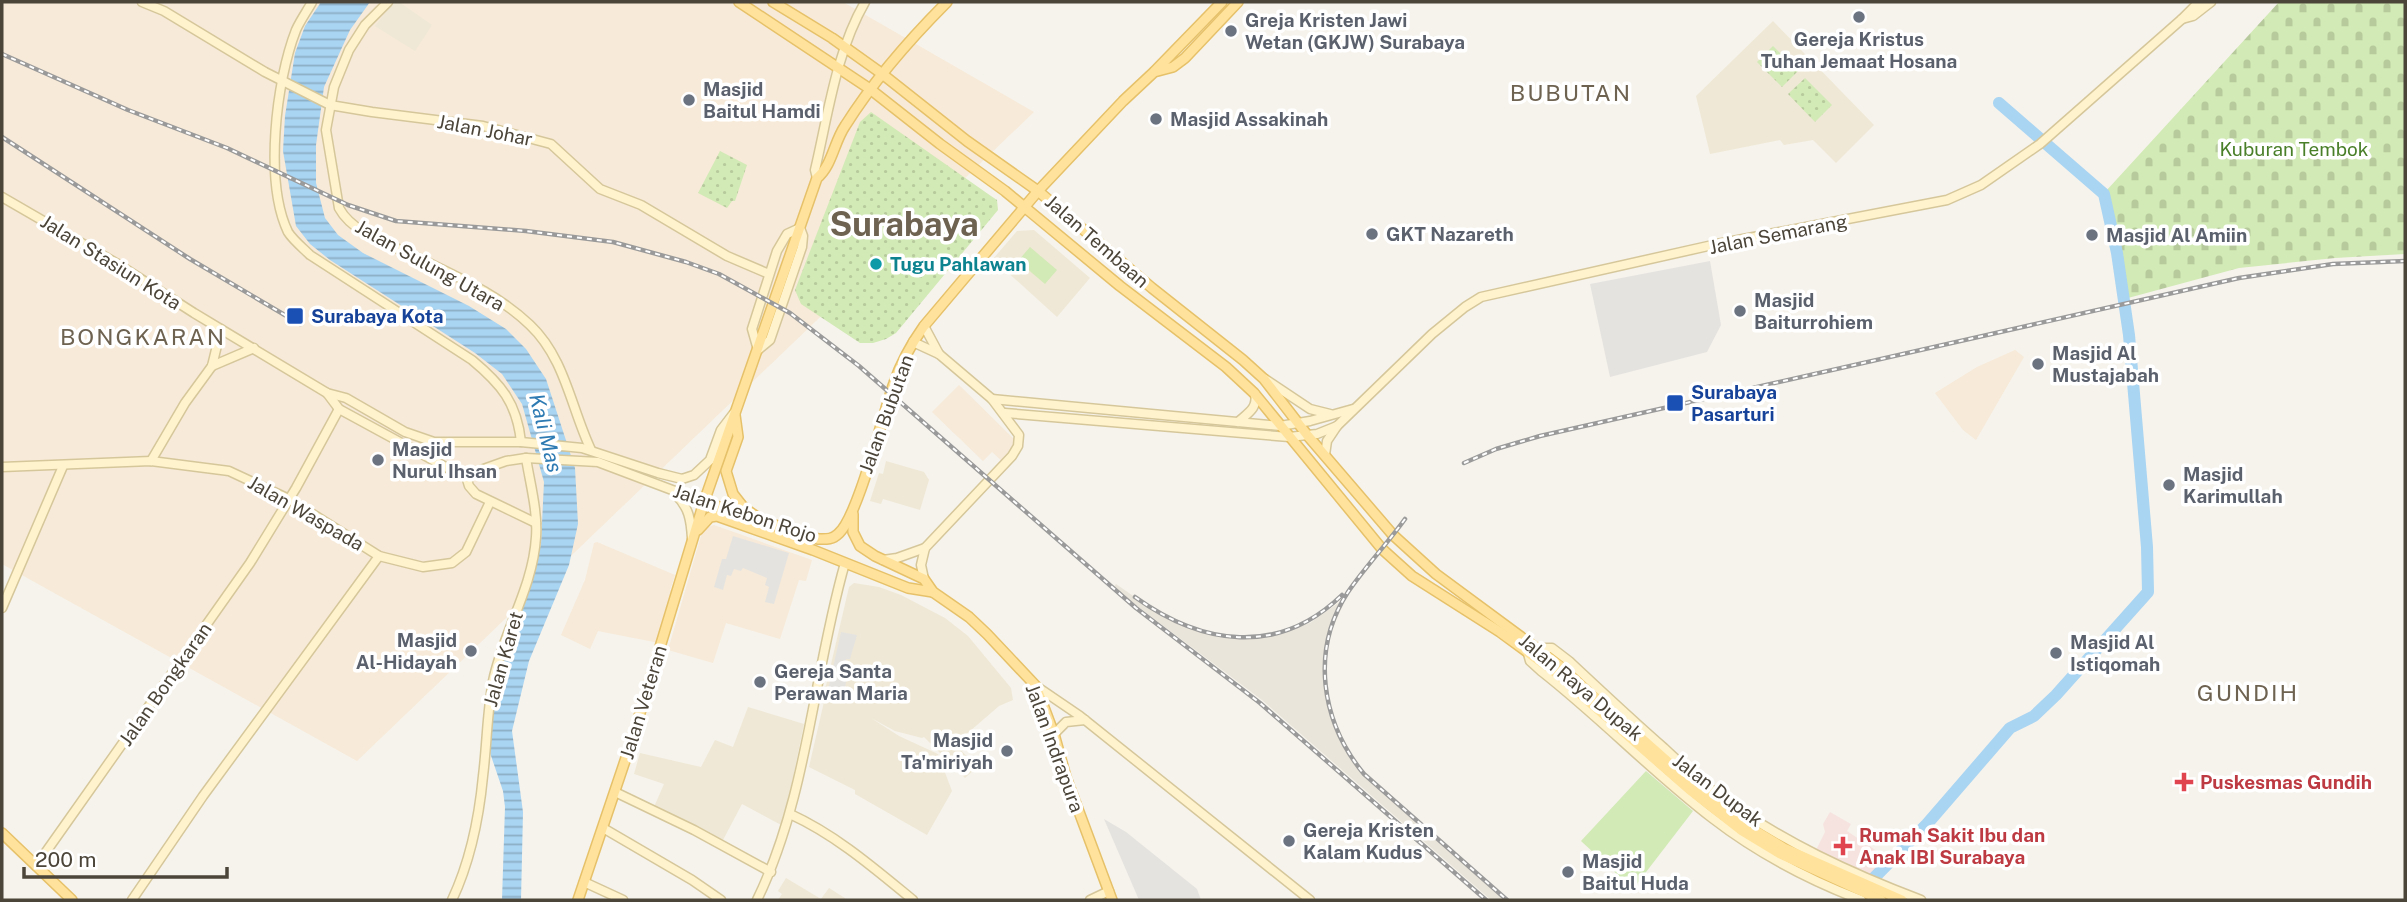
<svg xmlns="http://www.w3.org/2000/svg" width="2407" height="902" font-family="'Public Sans',sans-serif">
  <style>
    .residential { fill: #eae5da }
    .commercial { fill: #f7ead8 }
    .education { fill: #efe8d6 }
    .medical { fill: #f6e3e0 }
    .grass { fill: #d2eab5 }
    .cemetery { fill: url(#cemetery-stones) }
    .park { fill: url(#park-dots) }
    .parking { fill: #e5e3e0 }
    .water { fill: url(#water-rules) }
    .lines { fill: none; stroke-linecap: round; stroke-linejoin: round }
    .river { stroke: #a9d4f2; stroke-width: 12 }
    .secondary-casing { stroke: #d6c79b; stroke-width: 11 }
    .primary-casing { stroke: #e6c16a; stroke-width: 12 }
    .secondary { stroke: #fff3cd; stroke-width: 8 }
    .primary { stroke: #ffe39c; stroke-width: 9 }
    .rail-casing { stroke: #9a9a9a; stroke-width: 4.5 }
    .rail { stroke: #fff; stroke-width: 2; stroke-dasharray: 5; stroke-linecap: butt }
    .worship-dot { fill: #6b7280; stroke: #fff; stroke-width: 2.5 }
    .culture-dot { fill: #0f9aa8; stroke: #fff; stroke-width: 2.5 }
    .transit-dot { fill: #1a4fb4; stroke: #fff; stroke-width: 2.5 }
    .health-dot { fill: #e0444e; stroke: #fff; stroke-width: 2.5 }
    .labels { text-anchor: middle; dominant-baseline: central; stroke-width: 7; stroke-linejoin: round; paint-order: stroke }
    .worship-label { font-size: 19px; font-weight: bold; fill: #5b616d; stroke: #fff; text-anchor: start }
    .street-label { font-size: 19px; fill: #4b4439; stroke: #fff }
    .park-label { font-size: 19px; fill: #4a7f2a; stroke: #fff }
    .culture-label { font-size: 19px; font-weight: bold; fill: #0d838f; stroke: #fff; text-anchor: start }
    .transit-label { font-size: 19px; font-weight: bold; fill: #164399; stroke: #fff; text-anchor: start }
    .health-label { font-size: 19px; font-weight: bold; fill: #be3a42; stroke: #fff; text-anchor: start }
    .water-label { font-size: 21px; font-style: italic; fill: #2e7ab2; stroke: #fff }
    .quarter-label { font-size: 23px; letter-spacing: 2px; fill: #6e6250; stroke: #fff }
    .town-label { font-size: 33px; font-weight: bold; fill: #6e6250; stroke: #fff }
  </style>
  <defs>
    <pattern id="cemetery-stones" width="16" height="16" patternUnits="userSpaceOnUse" patternTransform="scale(1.75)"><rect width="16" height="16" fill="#d2eab5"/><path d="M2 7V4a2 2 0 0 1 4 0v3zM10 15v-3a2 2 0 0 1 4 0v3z" fill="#b6ca9c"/></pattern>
    <pattern id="park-dots" width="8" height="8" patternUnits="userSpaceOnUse" patternTransform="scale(1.75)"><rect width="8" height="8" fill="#d2eab5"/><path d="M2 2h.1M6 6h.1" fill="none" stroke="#b6ca9c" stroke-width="1.8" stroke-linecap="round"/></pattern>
    <pattern id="water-rules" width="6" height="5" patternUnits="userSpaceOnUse" patternTransform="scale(1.75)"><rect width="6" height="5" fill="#a9d4f2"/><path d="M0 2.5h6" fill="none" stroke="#8caec5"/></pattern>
  </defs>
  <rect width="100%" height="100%" fill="#f6f3ec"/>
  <polygon class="residential" points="1116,584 1152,609 1180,624 1234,638 1261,636 1310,623 1341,601 1343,605 1331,632 1326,663 1326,686 1330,710 1343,742 1358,765 1375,785 1507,900 1491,900 1262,700 1129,600 1114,587"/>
  <g class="commercial">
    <polygon points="2,2 843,2 1034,112 357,761 2,564"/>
    <polygon points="2015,350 2024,357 1976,440 1963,430 1935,393 1977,367"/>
    <polygon points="959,385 1018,443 1002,461 992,452 983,461 932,412"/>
    <polygon points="714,525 812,560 806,581 799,580 780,639 726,623 713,663 668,650 703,529"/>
    <polygon points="597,542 675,575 670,590 674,591 659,643 598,631 590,649 561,635 585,580 594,543"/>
  </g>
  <g class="education">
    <polygon points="394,2 399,2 432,25 415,51 375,26"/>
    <polygon points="1773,21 1874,125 1836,163 1813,140 1784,145 1780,140 1710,154 1696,96"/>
    <polygon points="1034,230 1090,278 1057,317 993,259 1017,231"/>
    <polygon points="886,461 924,472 929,480 920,510 883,499 881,504 870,501 879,473 883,474"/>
    <polygon points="854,583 879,587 901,595 945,618 968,636 1011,688 1013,700 999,706 955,744 977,767 965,778 924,737 922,738 895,731 871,718 899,736 938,754 952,791 927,835 855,794 855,790 809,767 826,693 846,703 825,690 849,587"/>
    <polygon points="748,707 804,724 783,826 742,804 723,840 654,807 664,784 634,774 640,753 701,767 715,740 733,747"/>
    <polygon points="786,878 821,899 829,888 848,900 778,900 782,894 778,891"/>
  </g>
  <polygon class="medical" points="1830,812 1851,824 1847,831 1884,856 1870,878 1815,852 1825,832 1823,824"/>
  <g class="grass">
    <polygon points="1030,247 1057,270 1045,284 1018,261"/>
    <polygon points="1646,771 1693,811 1633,889 1581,841"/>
  </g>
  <polygon class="cemetery" points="2279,2 2405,2 2405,254 2335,258 2239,268 2128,298 2106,191"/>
  <g class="park">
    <polygon points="1773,46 1798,71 1782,87 1757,62"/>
    <polygon points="1805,78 1832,105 1815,122 1788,94"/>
    <polygon points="871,112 991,196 997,200 998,210 896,333 886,339 873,343 860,343 801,304 795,290 860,122"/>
    <polygon points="720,151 747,165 735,201 732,201 727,208 698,193"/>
  </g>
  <g class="parking">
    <polygon points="1710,261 1721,325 1707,352 1610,377 1590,284"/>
    <polygon points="733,536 789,553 774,604 765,602 769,587 765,585 767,578 743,568 741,571 734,569 731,576 727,575 723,590 714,587 722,559 726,559"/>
    <polygon points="841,632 857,635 850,659 846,659 844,671 848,672 844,693 828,690"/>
    <polygon points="1104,819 1126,832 1197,889 1201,900 1139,900"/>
  </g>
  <polygon class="water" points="321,2 370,2 350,30 324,87 316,145 316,183 325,218 338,235 363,253 469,306 506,329 526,349 546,379 575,468 578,524 569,565 529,661 512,731 523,812 521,900 502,900 505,807 503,791 488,747 495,683 532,578 541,544 544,482 522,404 502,374 475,353 330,260 310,244 296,226 283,151 285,116 295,53 305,26"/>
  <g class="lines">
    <polyline class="river" points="1865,890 1868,884 1927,824 2010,728 2034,716 2056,695 2148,592 2147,547 2129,335 2117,253 2104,194 1999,103"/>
    <defs>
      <g id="secondary">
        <polyline points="142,2 164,11 265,72 330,105 372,112 483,126 551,144 600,189 641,205 727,256 769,274"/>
        <path d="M312,2C307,11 300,21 296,30C276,81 264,182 288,232C293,240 303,248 310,255L472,360C501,384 517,403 521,442"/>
        <path d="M388,2L365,25L349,50L334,87L326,130L339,208C354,236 398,247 425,261C462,279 500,296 530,325C565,358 571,408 591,450"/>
        <polyline points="2182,19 2193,16 2211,2"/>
        <path d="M817,178L815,170C828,115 836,52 865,2"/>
        <polyline points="2,197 116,263 194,313 327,393 346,398 405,432 434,442 521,442 582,448 658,473 682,479 694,475 710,460 721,430 734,413"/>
        <polygon points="800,228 803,236 802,247 770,340 758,350 752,329 777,251 787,234"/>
        <polyline points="924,326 939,354"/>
        <polyline points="913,342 939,354 992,399 1019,435 1018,446 1012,456 925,548 921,565 924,579"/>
        <polyline points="212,366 254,348"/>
        <polyline points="1265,379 1310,409 1330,414"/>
        <polyline points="327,393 339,409 453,471 465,473 478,471 506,461 526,458 598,462 704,502"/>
        <polyline points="992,399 1280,426 1310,421 1353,409"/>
        <polyline points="1005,413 1289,437 1317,434 1337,426 1432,334 1465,307 1481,297 1717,244 1947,200 1981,185 2040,144 2182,19 2199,2"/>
        <path d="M1238,422C1248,413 1258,408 1255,394"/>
        <polyline points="1325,455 1327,441 1337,426"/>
        <polyline points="151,461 185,403 212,366 221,329"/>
        <polyline points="2,467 151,461 229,471 289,499 379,556 423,567 452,563 466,552 490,502"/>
        <polyline points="465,473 469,486 476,494 536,523"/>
        <path d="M675,494C689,507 691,520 692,539"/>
        <polyline points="883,560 897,558 925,548"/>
        <polyline points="2,608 63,466"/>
        <path d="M1538,648H1552L1569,661C1600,690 1632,720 1664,748C1682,765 1700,782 1721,797C1783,842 1850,873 1921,900"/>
        <path d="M1527,650L1530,661L1541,671C1600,717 1652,772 1712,818C1756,852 1809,880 1861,900"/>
        <polyline points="1036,686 1080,716 1310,900"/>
        <polyline points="1054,734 1066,722 1085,720"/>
        <polyline points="615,792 694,830 771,872"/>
        <path d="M790,814C836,835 874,868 913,900"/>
        <polyline points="603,828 692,880 721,900"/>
        <polyline points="36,866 250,563 296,488 339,409"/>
        <polyline points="584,882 623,900"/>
        <polyline points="132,900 203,796 379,556"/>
        <path d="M452,900C470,862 479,818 483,776C487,744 487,712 493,681C503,632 533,588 536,537C538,512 530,483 526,458"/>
        <path d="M757,900C808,795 813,674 845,563"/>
        <polyline points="1090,900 1109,891"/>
      </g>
      <g id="primary">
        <polyline points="739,2 870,89 940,144 1005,191 1120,286 1226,367 1254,393 1382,549 1412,576 1500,632 1556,673 1691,791 1742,831 1780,854 1881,900"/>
        <polyline points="773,2 832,38 881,73 967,141 1038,191 1152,288 1243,360 1264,379 1308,436 1393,535 1436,574 1559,665 1701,791 1746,825 1784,848 1902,900"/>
        <polyline points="1155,71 1222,2"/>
        <polyline points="735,415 738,437 726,471 733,494 744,508 757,517"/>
        <path d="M704,502L818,539C825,539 832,540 838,534C858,518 883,413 894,383C901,362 912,343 924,326L1038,191L1123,101L1154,72L1173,67L1185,58L1238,2"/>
        <polyline points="853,514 853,532 860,546 875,556 924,579 933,592 969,617 987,634 1036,686 1054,734 1066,777 1112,900"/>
        <polyline points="698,530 710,517 717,516 813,550 908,588 933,592"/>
        <polyline points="2,833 72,900"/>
        <path d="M578,900L630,746L704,502L817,178C832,166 834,142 845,126C874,80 908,41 947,2"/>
      </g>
    </defs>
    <use href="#secondary" class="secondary-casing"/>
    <use href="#primary" class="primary-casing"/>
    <use href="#secondary" class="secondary"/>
    <use href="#primary" class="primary"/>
    <defs>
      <g id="rail">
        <polyline points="2,54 128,110 227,148 348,205 396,221 526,231 613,242 686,262 719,274 790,313 859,366 1136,608 1260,703 1486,900"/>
        <polyline points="2,137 190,259 300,324"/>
        <polyline points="1464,463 1496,449 1540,436 2239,278 2333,264 2405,261"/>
        <path d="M1405,519C1387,544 1365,567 1348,592C1310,650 1321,722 1364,774L1507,900"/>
        <path d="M1135,597C1202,645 1278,657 1342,595"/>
      </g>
    </defs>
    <use href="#rail" class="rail-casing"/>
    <use href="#rail" class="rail"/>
  </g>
  <g class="worship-dot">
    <circle cx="1859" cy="17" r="7"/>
    <circle cx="1231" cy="31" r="7"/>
    <circle cx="689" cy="100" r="7"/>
    <circle cx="1156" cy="119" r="7"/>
    <circle cx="1372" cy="234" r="7"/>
    <circle cx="2092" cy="235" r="7"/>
    <circle cx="1740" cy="311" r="7"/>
    <circle cx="2038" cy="364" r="7"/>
    <circle cx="378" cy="460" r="7"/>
    <circle cx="2169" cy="485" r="7"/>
    <circle cx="471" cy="651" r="7"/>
    <circle cx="2056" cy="653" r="7"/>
    <circle cx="760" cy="682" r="7"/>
    <circle cx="1007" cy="751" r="7"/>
    <circle cx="1289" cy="841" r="7"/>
    <circle cx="1568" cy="872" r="7"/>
  </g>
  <circle class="culture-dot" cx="876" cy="264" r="7"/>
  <g class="transit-dot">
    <rect x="286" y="307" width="18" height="18" rx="3.5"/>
    <rect x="1666" y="394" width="18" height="18" rx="3.5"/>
  </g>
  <g class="health-dot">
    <path d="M2180.5 771.5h7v7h7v7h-7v7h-7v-7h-7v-7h7z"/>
    <path d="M1839.5 835.5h7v7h7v7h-7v7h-7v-7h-7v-7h7z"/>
  </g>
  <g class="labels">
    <g class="worship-label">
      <text x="1245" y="20">Greja Kristen Jawi<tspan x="1245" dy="22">Wetan (GKJW) Surabaya</tspan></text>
      <text x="1859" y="39" text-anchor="middle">Gereja Kristus<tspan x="1859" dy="22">Tuhan Jemaat Hosana</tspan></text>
      <text x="703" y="89">Masjid<tspan x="703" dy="22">Baitul Hamdi</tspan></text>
      <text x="1170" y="119">Masjid Assakinah</text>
      <text x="1386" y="234">GKT Nazareth</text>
      <text x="2106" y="235">Masjid Al Amiin</text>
      <text x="1754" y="300">Masjid<tspan x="1754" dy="22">Baiturrohiem</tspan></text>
      <text x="2052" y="353">Masjid Al<tspan x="2052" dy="22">Mustajabah</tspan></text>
      <text x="392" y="449">Masjid<tspan x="392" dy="22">Nurul Ihsan</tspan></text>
      <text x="2183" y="474">Masjid<tspan x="2183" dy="22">Karimullah</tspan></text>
      <text x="457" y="640" text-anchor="end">Masjid<tspan x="457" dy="22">Al-Hidayah</tspan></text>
      <text x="2070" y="642">Masjid Al<tspan x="2070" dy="22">Istiqomah</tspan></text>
      <text x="774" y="671">Gereja Santa<tspan x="774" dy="22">Perawan Maria</tspan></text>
      <text x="993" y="740" text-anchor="end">Masjid<tspan x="993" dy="22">Ta'miriyah</tspan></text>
      <text x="1303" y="830">Gereja Kristen<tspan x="1303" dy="22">Kalam Kudus</tspan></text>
      <text x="1582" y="861">Masjid<tspan x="1582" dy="22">Baitul Huda</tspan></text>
    </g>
    <g class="street-label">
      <text transform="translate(485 130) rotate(11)">Jalan Johar</text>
      <text transform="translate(1778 234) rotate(-11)">Jalan Semarang</text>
      <text transform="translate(1097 241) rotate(41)">Jalan Tembaan</text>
      <text transform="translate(111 262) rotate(32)">Jalan Stasiun Kota</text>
      <text transform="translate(430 265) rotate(29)">Jalan Sulung Utara</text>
      <text transform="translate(886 414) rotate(-70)">Jalan Bubutan</text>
      <text transform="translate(306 513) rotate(30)">Jalan Waspada</text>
      <text transform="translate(745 513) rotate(18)">Jalan Kebon Rojo</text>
      <text transform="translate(503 659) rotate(-74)">Jalan Karet</text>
      <text transform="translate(165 684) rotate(-55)">Jalan Bongkaran</text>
      <text transform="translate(1581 687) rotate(40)">Jalan Raya Dupak</text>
      <text transform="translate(643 702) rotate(-73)">Jalan Veteran</text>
      <text transform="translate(1055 748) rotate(70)">Jalan Indrapura</text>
      <text transform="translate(1718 790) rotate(37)">Jalan Dupak</text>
    </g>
    <g class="park-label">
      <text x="2294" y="149">Kuburan Tembok</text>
    </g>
    <g class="culture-label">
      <text x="890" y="264">Tugu Pahlawan</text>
    </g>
    <g class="transit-label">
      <text x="311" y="316">Surabaya Kota</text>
      <text x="1691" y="392">Surabaya<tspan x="1691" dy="22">Pasarturi</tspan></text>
    </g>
    <g class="health-label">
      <text x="2200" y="782">Puskesmas Gundih</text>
      <text x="1859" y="835">Rumah Sakit Ibu dan<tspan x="1859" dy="22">Anak IBI Surabaya</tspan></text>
    </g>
    <g class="water-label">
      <text transform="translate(546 433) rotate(76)">Kali Mas</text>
    </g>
    <g class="quarter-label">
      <text x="1571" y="92">BUBUTAN</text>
      <text x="143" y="336">BONGKARAN</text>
      <text x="2248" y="692">GUNDIH</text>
    </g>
    <g class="town-label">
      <text x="904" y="224">Surabaya</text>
    </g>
  </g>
  <rect width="2407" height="902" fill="none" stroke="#4b4439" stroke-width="7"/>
  <path d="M24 867v10h203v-10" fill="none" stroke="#4b4439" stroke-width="3.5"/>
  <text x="35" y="867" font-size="21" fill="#4b4439" stroke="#ffffff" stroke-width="5" paint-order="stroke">200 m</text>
</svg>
